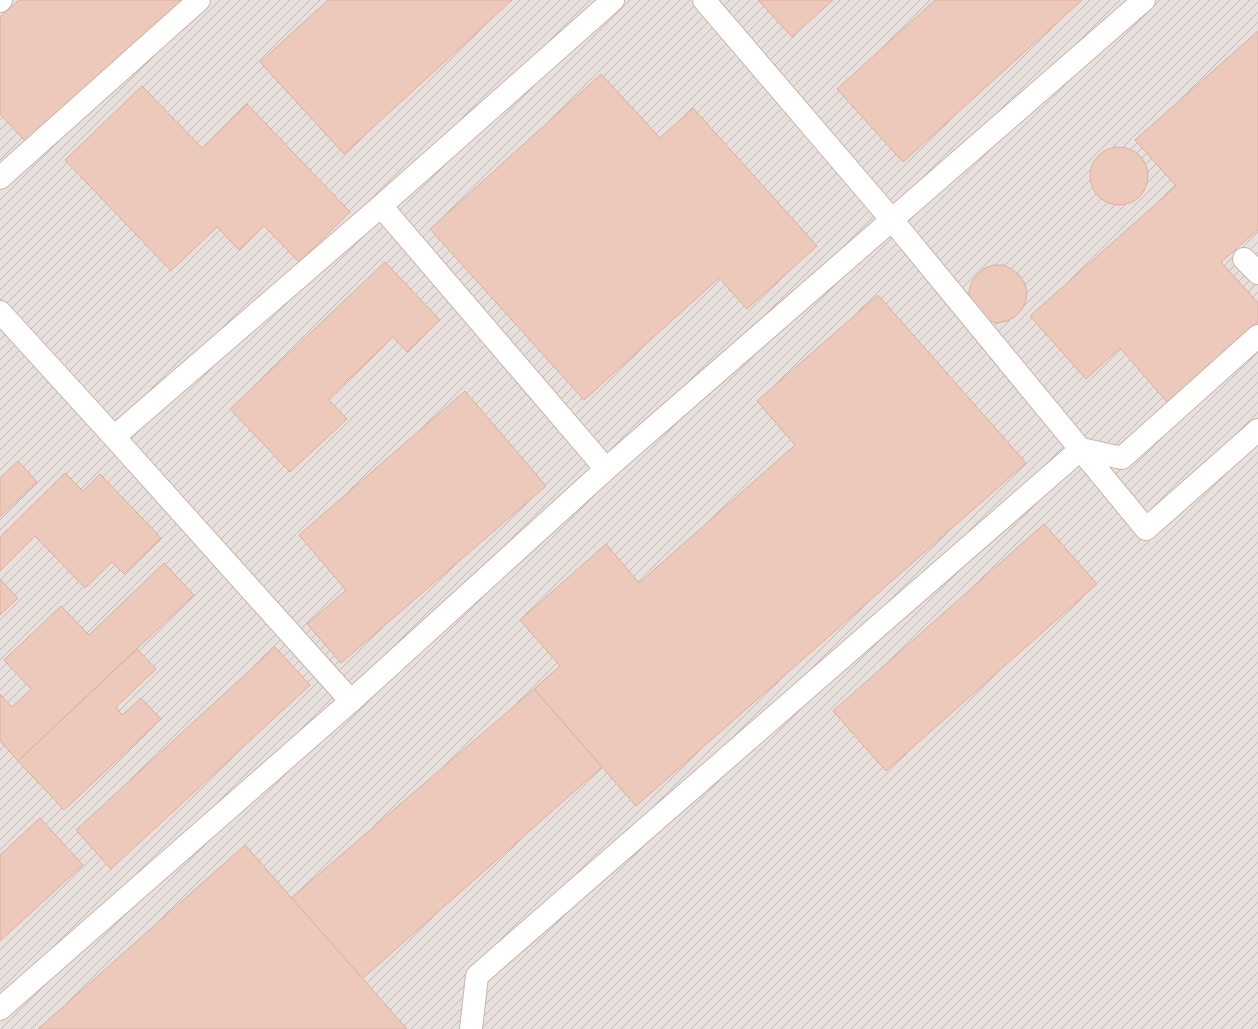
<svg xmlns="http://www.w3.org/2000/svg" width="1258" height="1029" font-family="'Source Sans 3',sans-serif">
  <style>
    .industrial { fill: url(#industrial-furrows) }
    .building { fill: #ecc9bb; stroke: #ddae9d }
    .lines { fill: none; stroke-linecap: round; stroke-linejoin: round }
    .minor-casing { stroke: #c9b4a9; stroke-width: 24 }
    .minor { stroke: #fff; stroke-width: 22 }
  </style>
  <defs>
    <pattern id="industrial-furrows" width="10" height="10" patternUnits="userSpaceOnUse"><rect width="10" height="10" fill="#e8e0dc"/><path d="M-1 1l2-2M0 10L10 0M9 11l2-2" fill="none" stroke="#c0b8b4"/></pattern>
  </defs>
  <rect width="100%" height="100%" fill="#f9ede1"/>
  <rect class="industrial" x="0" y="0" width="1258" height="1029"/>
  <g class="building">
    <polygon points="19,0 182,0 26,142 0,114 0,17"/>
    <polygon points="328,0 512,0 344,154 260,62"/>
    <polygon points="758,0 833,0 792,37"/>
    <polygon points="935,0 1082,0 903,162 837,89"/>
    <polygon points="1258,31 1258,230 1221,262 1258,303 1258,322 1167,402 1120,348 1086,379 1030,316 1176,186 1135,140"/>
    <polygon points="601,74 660,138 693,108 817,246 747,309 719,278 584,400 430,229"/>
    <polygon points="142,86 202,148 247,104 350,212 299,262 264,226 239,250 217,227 171,271 65,160"/>
    <circle cx="1119" cy="176" r="29"/>
    <polygon points="385,262 440,320 407,352 393,337 328,399 347,419 290,472 230,409"/>
    <polygon points="994,265 1003,265 1012,269 1019,275 1024,282 1027,291 1026,301 1022,309 1016,316 1007,321 998,323 988,321 969,300 969,291 972,281 978,274 985,268"/>
    <polygon points="878,295 1026,463 636,806 534,689 560,666 520,620 606,544 639,583 795,445 757,401"/>
    <polygon points="465,391 546,486 341,663 307,624 346,590 299,535"/>
    <polygon points="18,461 37,482 0,517 0,478"/>
    <polygon points="65,473 83,491 100,474 161,538 124,574 112,562 85,588 35,536 0,571 0,537"/>
    <polygon points="1044,524 1097,584 886,771 833,711"/>
    <polygon points="164,563 194,595 18,761 0,741 0,694 12,707 31,689 4,660 61,606 89,635"/>
    <polygon points="0,579 18,598 0,615"/>
    <polygon points="275,647 310,685 111,869 76,830"/>
    <polygon points="137,649 156,669 116,707 122,715 141,698 161,719 64,810 18,761"/>
    <polygon points="534,689 602,767 362,979 291,898"/>
    <polygon points="40,818 83,865 0,941 0,855"/>
    <polygon points="245,845 407,1029 38,1029"/>
  </g>
  <g class="lines">
    <defs>
      <g id="minor">
        <polyline points="613,0 381,206 606,469 1144,0"/>
        <polyline points="704,0 892,220 1146,529 1258,430"/>
        <polyline points="0,1 1,0"/>
        <polyline points="0,178 199,0"/>
        <polyline points="1244,259 1258,273"/>
        <polyline points="0,312 114,437 351,701"/>
        <polyline points="114,437 381,206"/>
        <polyline points="0,1009 351,701 606,469"/>
        <polyline points="471,1029 477,976 1081,449 1122,458 1258,336"/>
      </g>
    </defs>
    <use href="#minor" class="minor-casing"/>
    <use href="#minor" class="minor"/>
  </g>
</svg>
